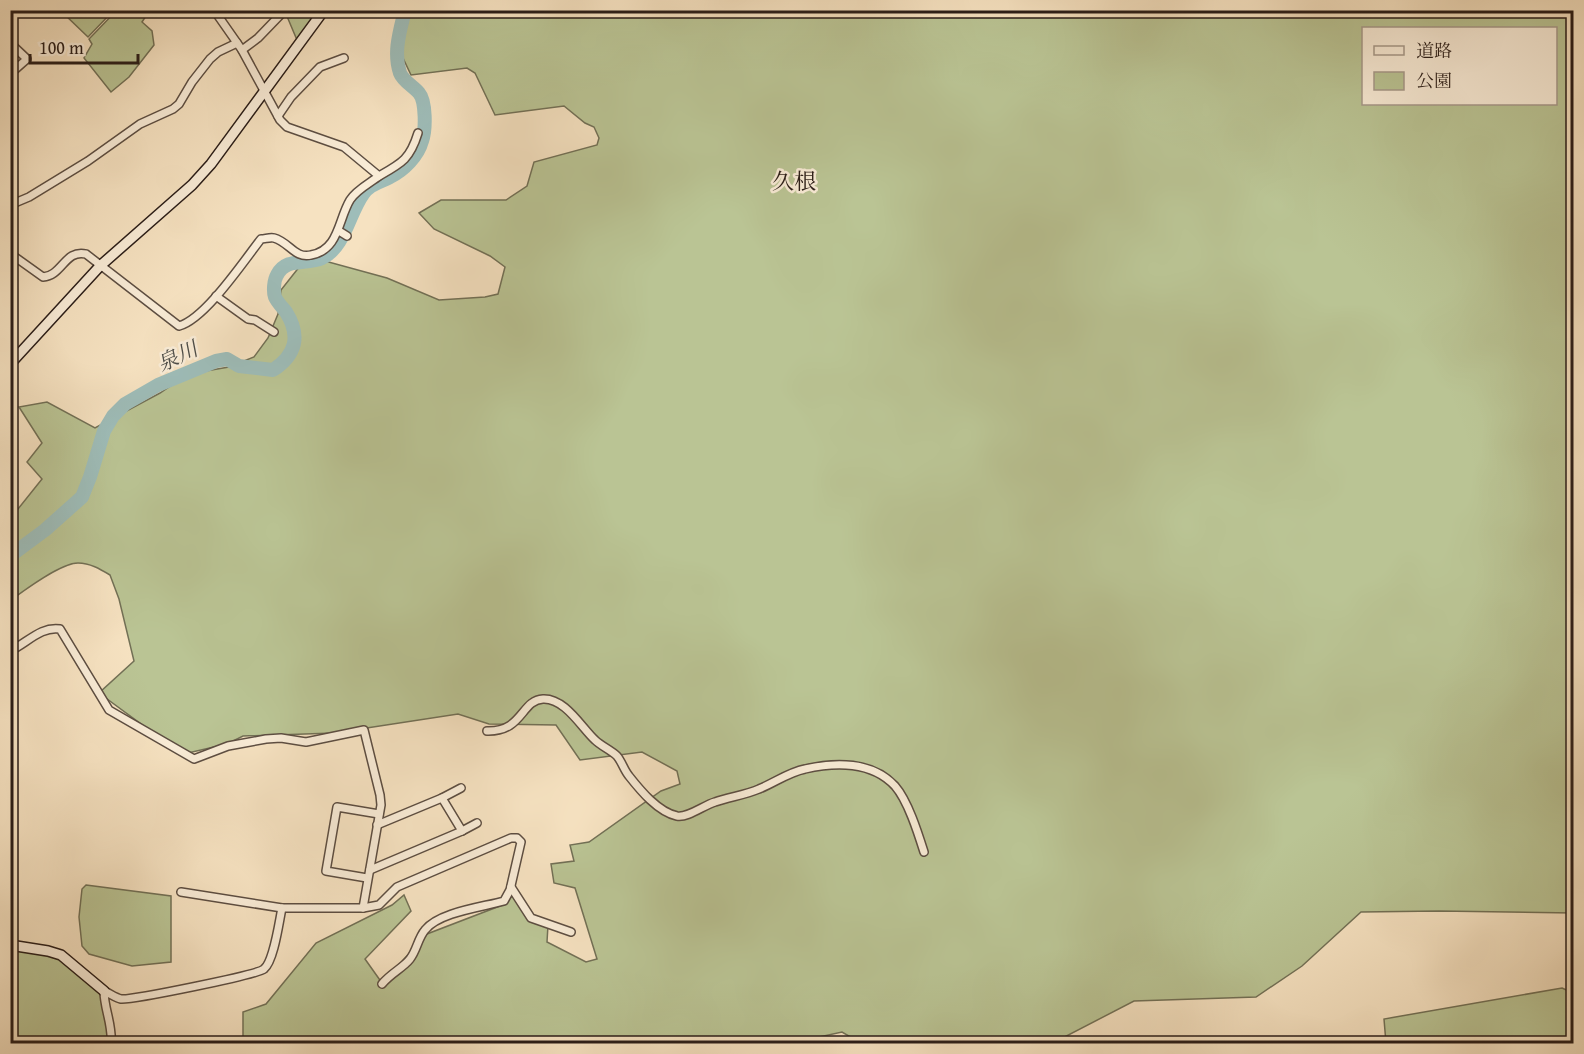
<svg xmlns="http://www.w3.org/2000/svg" width="1584" height="1054" font-family="'Gentium Book Plus','Noto Serif JP',serif">
  <style>
    .green { fill: #bac494; stroke: #727056; stroke-width: 1.5; fill-rule: evenodd }
    .lines { fill: none; stroke-linecap: round; stroke-linejoin: round }
    .river { stroke: #9ebdb9; stroke-width: 14 }
    .street-casing { stroke: #5d4e42; stroke-width: 10 }
    .secondary-casing { stroke: #2a1d18; stroke-width: 12 }
    .street { stroke: #f9ecd7; stroke-width: 7 }
    .secondary { stroke: #f9ecd7; stroke-width: 9 }
    .labels { text-anchor: middle; dominant-baseline: central; stroke-width: 5; stroke-linejoin: round; paint-order: stroke }
    .water-label { font-size: 21px; font-style: italic; fill: #4d4d48; stroke: #f9ecd7 }
    .quarter-label { font-size: 22px; fill: #2a1d18; stroke: #f9ecd7 }
  </style>
  <rect width="100%" height="100%" fill="#f6e2c1"/>
  <filter id="stains"><feTurbulence type="fractalNoise" baseFrequency=".00333" numOctaves="4"/><feColorMatrix values="0 0 0 0 .2 0 0 0 0 .09 0 0 0 0 .02 0 0 0 .5 -.17"/></filter>
  <radialGradient id="worn" r=".72"><stop offset=".6" stop-color="#630" stop-opacity="0"/><stop offset="1" stop-color="#630" stop-opacity=".3"/></radialGradient>
  <g class="green">
    <polygon points="117,10 145,11 148,13 142,22 152,31 154,45 129,77 111,92 84,58 92,44 89,39"/>
    <polygon points="56,11 113,11 88,37 64,14"/>
    <polygon points="289,11 320,11 297,40 286,14"/>
    <path d="M402,11H1573V913L1439,911L1361,912L1302,966L1256,997L1134,1001L1053,1043H861L842,1032L787,1044L243,1043V1012L266,1004L316,943L392,905L404,895L411,911L365,959L382,983L427,934L505,904L513,895L528,918L548,925L547,942L586,962L597,959L575,888L554,883L551,864L574,861L570,845L589,842L661,791L680,784L677,771L642,752L580,760L556,725L489,724L458,714L334,733L243,736L227,744L188,753L148,729L99,693L134,661L119,599L110,575C100,569 90,563 78,563C61,563 26,589 11,600L10,519L42,479L27,462L42,443L19,407L47,402L95,428L160,393L188,374L229,367L254,357L268,338L278,314L281,290L300,266L325,261L387,278L439,300L485,297L498,294L505,267L490,256L434,229L419,213L441,200H506L527,186L534,162L597,145L599,138L594,127L585,123L564,106L495,115L475,73L467,68L411,75L403,58L400,16ZM1364,28H1556V104H1364Z"/>
    <polygon points="86,885 171,896 171,962 132,966 89,954 82,946 79,917 82,889"/>
    <polygon points="13,949 60,957 87,980 101,995 109,1035 108,1043 11,1043 10,959"/>
    <polygon points="1562,988 1573,993 1573,1043 1386,1043 1384,1019"/>
  </g>
  <g class="lines">
    <path class="river" d="M10,556L45,530L82,497L90,477L104,431L113,416L125,404L158,385L216,361L227,359L239,366L273,370C296,355 301,336 286,312C283,308 277,302 275,297C273,291 274,280 277,275C286,257 306,265 322,258C345,247 349,213 363,194C370,184 379,183 390,177C404,170 418,156 422,141C426,130 426,101 419,93C413,86 403,81 400,73C393,52 400,31 405,10"/>
    <defs>
      <g id="street">
        <polyline points="10,43 27,59 10,74"/>
        <polyline points="242,50 258,38 285,10"/>
        <polyline points="278,116 291,97 320,67 344,58"/>
        <path d="M379,176C402,163 410,159 418,133"/>
        <polyline points="10,205 29,197 88,161 140,124 173,109 179,104 192,82 210,59 218,52 237,43"/>
        <polyline points="339,231 347,236"/>
        <path d="M10,257H15L43,277C62,276 65,249 86,254L179,326C205,319 243,262 261,239C265,239 270,237 274,238C289,242 295,259 311,255C339,250 338,220 350,200C356,190 370,183 379,176L344,147L287,127L280,120L242,50L214,10"/>
        <polyline points="216,296 248,319 255,320 274,332"/>
        <path d="M10,651C27,643 41,626 60,629L109,710L194,759L228,746L266,739L281,738L306,742L364,730L380,795L381,805L363,908"/>
        <path d="M487,731C523,732 521,700 543,699C565,698 581,727 595,740C601,746 611,750 617,756C622,762 624,770 629,776C640,790 658,812 677,816C688,818 704,805 715,802C729,797 745,795 759,789C774,783 789,772 805,769C835,762 872,761 895,786C908,801 918,833 924,852"/>
        <polyline points="442,798 461,788"/>
        <polyline points="462,831 477,823"/>
        <polyline points="370,870 462,831 442,798 377,825"/>
        <polyline points="367,878 326,871 337,807 379,814"/>
        <polyline points="511,887 531,918 571,932"/>
        <path d="M181,892L282,908H363L379,905L397,887L511,838H517L521,842L510,890L504,901C483,907 439,912 425,930C418,938 417,950 410,959C403,968 391,973 382,984"/>
        <path d="M111,1044C113,1025 104,1009 104,991C109,993 116,998 121,999C132,1000 257,975 264,969C274,961 279,922 282,908"/>
      </g>
      <g id="secondary">
        <polyline points="10,364 100,266 192,185 211,164 324,10"/>
        <polyline points="10,945 48,951 61,955 104,991"/>
      </g>
    </defs>
    <use href="#street" class="street-casing"/>
    <use href="#secondary" class="secondary-casing"/>
    <use href="#street" class="street"/>
    <use href="#secondary" class="secondary"/>
  </g>
  <g class="labels">
    <g class="water-label">
      <text transform="translate(177 356) rotate(-25)">泉川</text>
    </g>
    <g class="quarter-label">
      <text x="794" y="181">久根</text>
    </g>
  </g>
  <rect width="1584" height="1054" fill="none" stroke="#f6e2c1" stroke-width="36"/>
  <rect x="12" y="12" width="1560" height="1030" fill="none" stroke="#2a1d18" stroke-width="3"/>
  <rect x="18" y="18" width="1548" height="1018" fill="none" stroke="#2a1d18" stroke-width="1.5"/>
  <rect x="1362" y="27" width="195" height="78" fill="#f9ecd7" stroke="#a6998b" stroke-width="1.5"/>
  <rect x="1374" y="46" width="30" height="9" fill="#f9ecd7" stroke="#a6998b" stroke-width="1.5"/>
  <text x="1416" y="57" font-size="18" fill="#2a1d18">道路</text>
  <rect x="1374" y="72" width="30" height="18" fill="#bac494" stroke="#a6998b" stroke-width="1.5"/>
  <text x="1416" y="87" font-size="18" fill="#2a1d18">公園</text>
  <path d="M30 54v9h108v-9" fill="none" stroke="#2a1d18" stroke-width="3"/>
  <text x="39" y="54" font-size="18" fill="#2a1d18" stroke="#f9ecd7" stroke-width="4.5" paint-order="stroke">100 m</text>
  <rect width="100%" height="100%" filter="url(#stains)"/>
  <rect width="100%" height="100%" fill="url(#worn)"/>
</svg>
